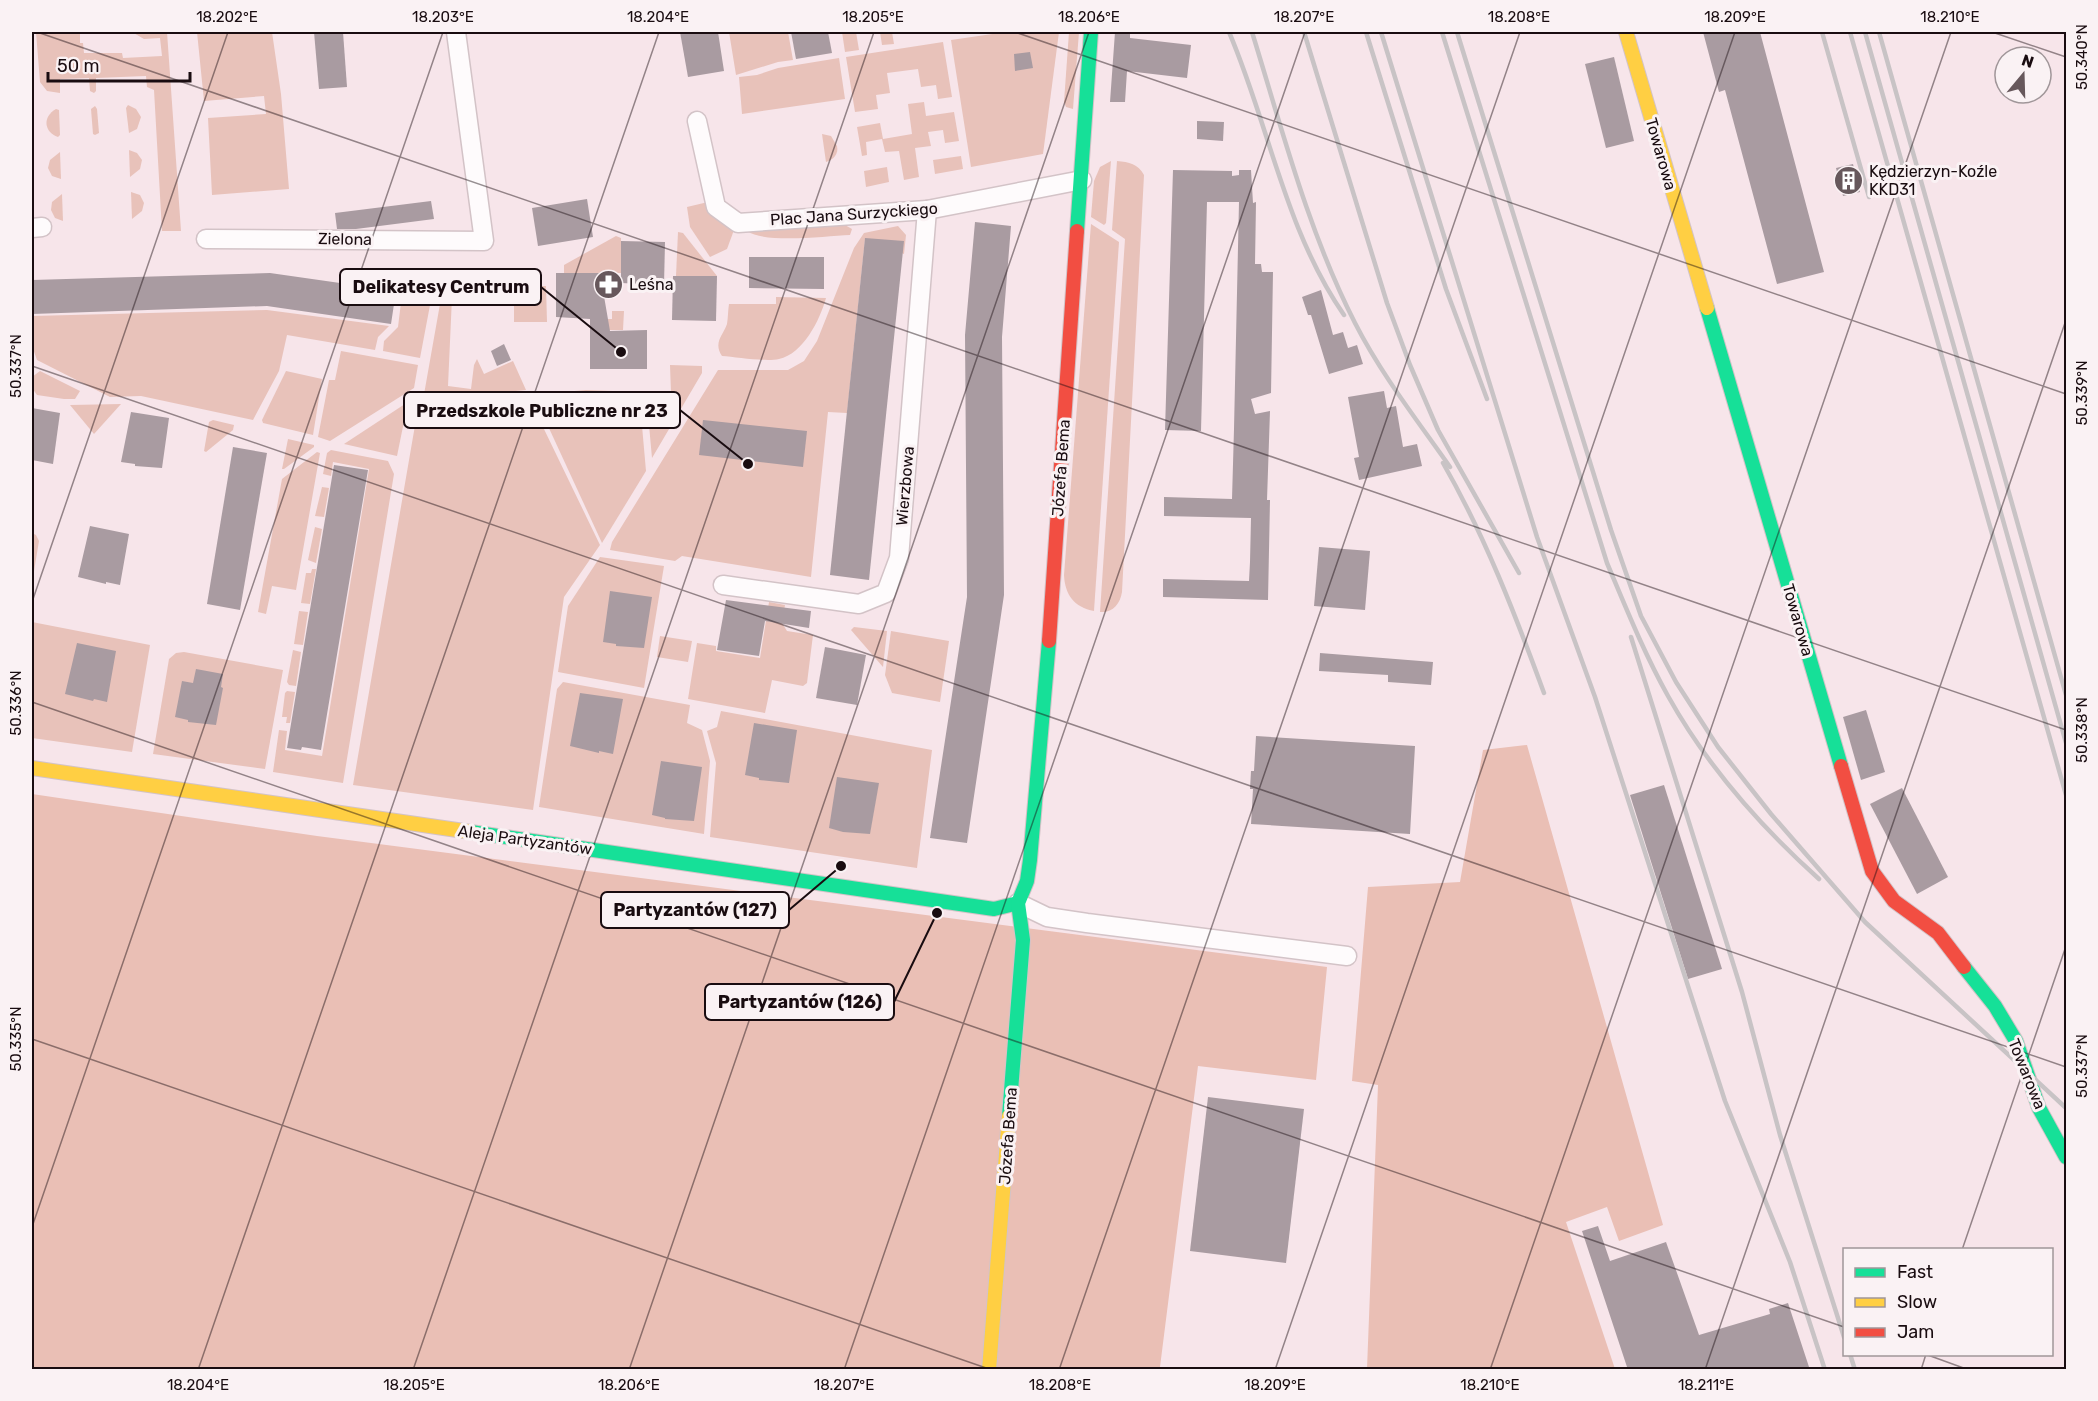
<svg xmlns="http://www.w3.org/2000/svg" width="2098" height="1401" font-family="Rubik,sans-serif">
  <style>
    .green { fill: #e8c2ba }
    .forest { fill: #eabfb5 }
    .building { fill: #a99ba1 }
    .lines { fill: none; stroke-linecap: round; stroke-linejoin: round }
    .street-casing { stroke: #d3c3c7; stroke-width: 21 }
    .fast-casing { stroke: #d3c3c7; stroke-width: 16 }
    .slow-casing { stroke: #d3c3c7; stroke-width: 16 }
    .jam-casing { stroke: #d3c3c7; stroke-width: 16 }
    .street { stroke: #fefbfc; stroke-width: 18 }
    .fast { stroke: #16e098; stroke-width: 14 }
    .slow { stroke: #ffcf43; stroke-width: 14 }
    .jam { stroke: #f24e42; stroke-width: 14 }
    .rail { stroke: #c8c3c5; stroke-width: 4.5 }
    .ticks { fill: none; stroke: #190c10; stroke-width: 1.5; stroke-opacity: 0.45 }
    .labels { text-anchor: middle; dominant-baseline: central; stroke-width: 6; stroke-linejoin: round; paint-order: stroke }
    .street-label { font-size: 16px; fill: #190c10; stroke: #faf2f4 }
    .poi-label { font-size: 16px; fill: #190c10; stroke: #faf2f4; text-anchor: start }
    .leader { fill: none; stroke: #190c10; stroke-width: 2 }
    .callout-dot { fill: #190c10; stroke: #faf2f4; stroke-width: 2 }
    .callout { fill: #faf2f4; stroke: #190c10; stroke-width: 2 }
    .callout-label { font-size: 18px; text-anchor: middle; font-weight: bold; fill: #190c10 }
    .neatline { fill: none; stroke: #190c10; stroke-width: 2 }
    .ticks-label { font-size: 15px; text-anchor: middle; fill: #190c10 }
  </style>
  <rect width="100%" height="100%" fill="#f7e5ea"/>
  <g class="green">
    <polygon points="36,32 80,32 80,43 83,43 84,53 122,53 123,58 162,56 160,38 144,39 132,32 167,32 181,231 162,231 154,90 147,87 146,76 96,78 96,91 94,93 90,91 89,78 60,79 60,93 47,91 40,82"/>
    <polygon points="197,32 272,32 281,94 289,189 212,195 208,118 266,114 264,96 204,101"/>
    <polygon points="729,32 788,32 793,60 778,62 736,75"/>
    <polygon points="842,32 856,32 859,50 845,52"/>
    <polygon points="880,32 892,32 894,44 882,45"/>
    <polygon points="1006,32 1059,32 1043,154 971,167 951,40"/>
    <polygon points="1069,32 1079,32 1073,109 1066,107 1064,102"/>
    <polygon points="943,42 952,97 938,99 936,85 921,87 918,69 887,73 890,93 876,95 878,109 855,112 846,57"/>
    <polygon points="839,58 845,99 742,114 739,77 757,75 778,68"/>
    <polygon points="924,102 926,116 954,112 959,141 945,143 943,130 928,132 931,146 915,148 919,177 904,180 899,151 885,152 882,139 866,142 867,155 862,156 857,127 880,123 883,139 912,134 908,104"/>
    <polygon points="128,105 136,109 141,117 137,129 129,133 126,108"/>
    <polygon points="95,106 97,109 99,133 95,135 93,134 91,109"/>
    <path d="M56,109L59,110L60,135L58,137C44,132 42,117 56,109Z"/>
    <path d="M822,134L831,136L837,146C839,154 833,160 826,162Z"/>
    <polygon points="129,150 137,153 142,160 140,169 130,177"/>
    <polygon points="60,152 61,179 52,176 48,168 50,160"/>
    <polygon points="961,156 963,169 935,174 933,160"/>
    <polygon points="1111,161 1106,223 1104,225 1091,217 1094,181 1100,167"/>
    <path d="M1117,161C1129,162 1138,164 1144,175L1122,592C1120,604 1113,613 1100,612L1125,239L1112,230Z"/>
    <polygon points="887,167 889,182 866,187 864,171"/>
    <polygon points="131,192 140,195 144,203 142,211 132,219"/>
    <polygon points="62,194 63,221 55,218 51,210 52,202"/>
    <polygon points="708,202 734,230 727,249 710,257 690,227 687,207"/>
    <path d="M1091,224L1119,242L1094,611C1074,607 1065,595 1064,575Z"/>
    <path d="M845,225L852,229L850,235C825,236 766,244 747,231L746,226Z"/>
    <polygon points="898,226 906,235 904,254 865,239 847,413 828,412 811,577 682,556 675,561 610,550 612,542 718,370 788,370 804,361 817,341 854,248 864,233"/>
    <polygon points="678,232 683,233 717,276 676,276"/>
    <polygon points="616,236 621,238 621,273 564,273 564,265"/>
    <polygon points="410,280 434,284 420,358 383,351 384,341 398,327 403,286"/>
    <polygon points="452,282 466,291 452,297 448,386 471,389 474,365 477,359 484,374 513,361 526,390 423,400 443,287"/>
    <polygon points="514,286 546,286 547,322 514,322"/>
    <path d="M776,297L826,298C820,320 803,354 779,359C766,362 736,357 722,356C713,342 723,336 727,324C728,318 728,310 729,304H776Z"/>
    <polygon points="267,310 389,326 378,337 375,350 287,335 279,371 253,420 141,396 110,397 37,360 32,346 32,316"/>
    <polygon points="612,311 624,311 623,330 601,330 602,319 612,319"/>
    <polygon points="341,351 418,365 414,388 330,441 318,437 329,380 335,380"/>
    <polygon points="670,365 702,366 702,373 652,458 646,392 671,393"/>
    <polygon points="40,371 80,391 75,399 64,399 37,395 32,388 32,377"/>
    <polygon points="286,371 322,379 313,435 263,423 262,420"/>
    <polygon points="586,390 639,392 646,471 602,543 536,400 540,394"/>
    <polygon points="528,396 600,545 564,597 533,810 353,785 418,408"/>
    <polygon points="408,402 397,456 344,444"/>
    <polygon points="121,404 94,434 70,405"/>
    <polygon points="213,420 234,425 233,430 206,452 204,451 209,422"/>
    <polygon points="288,439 314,445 314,447 284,469 282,469"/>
    <polygon points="331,450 388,461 394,474 343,783 273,772 279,730 287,731 285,750 322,756 369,469 333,462 331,476 323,474 327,453"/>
    <polygon points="317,452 320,453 296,590 272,586 266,614 258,612 282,479"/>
    <polygon points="322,487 329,488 324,517 315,516"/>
    <polygon points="315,527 322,529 316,563 308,560"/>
    <polygon points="32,533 36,535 39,541 32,583"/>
    <polygon points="600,557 664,566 644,688 558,672 568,606"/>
    <polygon points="312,569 316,569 310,604 301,603 306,573 311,573"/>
    <polygon points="769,602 785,605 782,623 787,631 813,635 807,683 803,686 772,680 765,713 688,699 697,643 716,646 716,651 760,658"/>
    <polygon points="299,611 308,612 303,645 294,644"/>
    <polygon points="32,622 150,645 132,752 32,738"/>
    <polygon points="854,627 887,631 883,667 851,630"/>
    <polygon points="891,631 949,641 940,702 892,693 885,675"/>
    <polygon points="660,636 692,641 688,662 657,657"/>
    <polygon points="293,650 301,652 296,686 289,685 287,682"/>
    <polygon points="184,652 283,670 265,769 153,754 169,659 176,653"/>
    <polygon points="563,682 690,705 687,723 702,730 710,761 704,834 539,807 557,689"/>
    <polygon points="287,691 295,692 290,723 286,723 287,717 282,717 285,693"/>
    <polygon points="721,711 932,750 917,868 710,837 716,763 707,731 717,727"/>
  </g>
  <g class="forest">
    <polygon points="1527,745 1663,1225 1619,1241 1607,1207 1566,1222 1615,1369 1367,1369 1378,1085 1352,1081 1368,887 1460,882 1483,750"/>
    <polygon points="32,794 317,836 1327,967 1316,1080 1198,1066 1160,1367 1178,1369 32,1369"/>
  </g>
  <g class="building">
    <polygon points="314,32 343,32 347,87 319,89"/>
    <polygon points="680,32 718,32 724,71 688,77"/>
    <polygon points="791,32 828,32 832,53 796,59"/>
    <polygon points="1115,32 1130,32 1130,38 1191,45 1187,78 1127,71 1125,102 1110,102"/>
    <polygon points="1703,32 1760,32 1824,272 1777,284 1725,90 1719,92"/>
    <polygon points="1030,52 1033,68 1015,71 1014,54"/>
    <polygon points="1614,57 1634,141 1606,148 1585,64"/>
    <polygon points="1197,121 1224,122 1223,141 1197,139"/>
    <polygon points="1853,164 1860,192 1843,196 1836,168"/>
    <polygon points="1173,170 1232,171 1232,176 1239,175 1239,170 1251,170 1253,203 1256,202 1255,264 1261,264 1262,272 1273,272 1271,393 1251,399 1255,414 1270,411 1267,500 1270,500 1268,600 1163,597 1163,579 1249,581 1250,562 1251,518 1164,516 1164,497 1232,499 1234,429 1239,202 1207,202 1201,431 1165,430"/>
    <polygon points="587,199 593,237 538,246 532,208"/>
    <polygon points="431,201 434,219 356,229 337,229 335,213"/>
    <polygon points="975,222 1011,226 1002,337 1004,595 967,843 930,838 967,597 965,335"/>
    <polygon points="865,238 904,241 869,580 830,575"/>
    <polygon points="621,241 665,242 664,285 621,283"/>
    <polygon points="749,257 824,257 824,289 749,288"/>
    <polygon points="270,273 396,291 391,324 267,306 32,314 32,280"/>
    <polygon points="556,273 600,273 610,331 647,330 647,369 590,369 590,319 556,317"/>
    <polygon points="673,276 717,276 716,321 672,320"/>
    <polygon points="1321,290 1333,335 1343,332 1348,348 1357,345 1363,364 1329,374 1311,315 1308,315 1302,297"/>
    <polygon points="504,344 511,360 497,366 491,351"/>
    <polygon points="1384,391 1387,408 1396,406 1403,447 1417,444 1422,466 1359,480 1354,458 1359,457 1348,397"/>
    <polygon points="32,408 60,413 53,464 32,460"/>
    <polygon points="131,412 169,418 162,468 135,466 135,464 121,462"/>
    <polygon points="703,420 807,431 803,467 699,455"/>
    <polygon points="233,447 267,453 240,610 207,604"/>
    <polygon points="334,465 368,470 321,750 302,747 301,750 287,748"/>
    <polygon points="90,526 129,534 120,585 106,582 106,584 78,577"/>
    <polygon points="1319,547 1370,551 1365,610 1314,606"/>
    <polygon points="610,591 652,597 644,648 616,646 616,644 603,642"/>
    <polygon points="726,600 811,611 809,628 765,621 759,656 717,650"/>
    <polygon points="77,643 116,651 107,702 94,699 93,701 65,694"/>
    <polygon points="825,647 866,655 857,705 816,698"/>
    <polygon points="1320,653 1433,662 1431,685 1388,682 1388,675 1319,671"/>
    <polygon points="196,669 223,674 221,687 223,688 216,725 188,722 188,720 175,717 182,681 193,683"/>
    <polygon points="580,693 623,699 613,754 599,751 599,753 570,746"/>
    <polygon points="1866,710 1885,772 1861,780 1843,717"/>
    <polygon points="754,723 797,730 789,783 759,780 759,778 745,775"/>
    <polygon points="1256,736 1415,746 1410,834 1251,824 1253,789 1250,789 1251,771 1254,771"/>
    <polygon points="661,761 702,767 694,821 665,819 665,818 652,815"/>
    <polygon points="837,777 879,783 870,834 843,832 829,828"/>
    <polygon points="1664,785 1722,969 1688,979 1630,795"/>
    <polygon points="1902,788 1948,877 1917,894 1870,804"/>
    <polygon points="1208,1097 1304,1109 1286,1263 1190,1251"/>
    <polygon points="1598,1226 1610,1261 1666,1242 1699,1335 1770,1314 1769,1309 1788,1303 1810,1370 1628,1370 1582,1231"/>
  </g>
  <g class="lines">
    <defs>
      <g id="street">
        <polyline points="697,121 716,207 738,223 927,210 1082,180"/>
        <polyline points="32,228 42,227"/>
        <polyline points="206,239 484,241 456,32"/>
        <polyline points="723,585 859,604 886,593 899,558 927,210"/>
        <polyline points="1018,903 1047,917 1087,923 1347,956"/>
      </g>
      <g id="fast">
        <polyline points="1077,231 1091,32"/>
        <polyline points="1707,308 1841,766"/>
        <polyline points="471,832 994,909 1018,903"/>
        <polyline points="1964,967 1995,1006 2016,1041 2039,1108 2066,1157"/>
        <polyline points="1009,1116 1023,940 1018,903 1027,881 1030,860 1049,641"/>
      </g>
      <g id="slow">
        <polyline points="1626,32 1707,308"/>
        <polyline points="32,768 471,832"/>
        <polyline points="989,1370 1009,1116"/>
      </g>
      <g id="jam">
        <polyline points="1049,641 1077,231"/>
        <polyline points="1841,766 1872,871 1894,901 1938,933 1964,967"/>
      </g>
    </defs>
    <use href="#street" class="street-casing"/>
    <use href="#fast" class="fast-casing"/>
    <use href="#slow" class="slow-casing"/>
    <use href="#jam" class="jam-casing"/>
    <use href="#street" class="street"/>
    <use href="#fast" class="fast"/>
    <use href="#slow" class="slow"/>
    <use href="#jam" class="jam"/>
    <g class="rail">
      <path d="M1229,32C1269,125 1285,230 1344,315"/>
      <path d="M1252,32C1282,129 1308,231 1355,323C1381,374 1417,420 1450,467"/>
      <polyline points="1304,32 1387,303 1410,365 1438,430 1519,573"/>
      <polyline points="1366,32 1446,289 1487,399"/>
      <polyline points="1381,32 1537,537 1595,697 1725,1101 1790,1262 1825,1370"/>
      <path d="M1442,32L1607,563C1626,608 1644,653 1668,696C1707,766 1760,826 1819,879"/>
      <polyline points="1457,32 1611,530 1641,616 1676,682 1718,747 1771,814 1865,922 2066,1108"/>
      <polyline points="1822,32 1869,197"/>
      <polyline points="1850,32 2066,795"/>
      <polyline points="1865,32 2066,743"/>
      <polyline points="1879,32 2066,695"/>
      <path d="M1443,463C1485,536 1515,614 1544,693"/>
      <polyline points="1631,637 1742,992 1780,1135 1844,1337"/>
      <polyline points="1850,1354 1855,1370"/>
    </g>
  </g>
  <path class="ticks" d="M37,32L2066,730M1015,32L2066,394M1992,32L2066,57M32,366L2066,1067M32,602L228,32M32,702L1844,1327M32,1039L992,1370M32,1227L443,32M1962,1250L2066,946M1925,1354L1969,1370M198,1370L659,32M413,1370L874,32M629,1370L1089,32M844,1370L1305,32M1059,1370L1520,32M1275,1370L1735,32M1490,1370L1951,32M1705,1370L2066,320M1921,1370L1926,1354"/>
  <defs>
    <symbol id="building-disc" viewBox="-11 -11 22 22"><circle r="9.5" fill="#67585c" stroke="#faf2f4"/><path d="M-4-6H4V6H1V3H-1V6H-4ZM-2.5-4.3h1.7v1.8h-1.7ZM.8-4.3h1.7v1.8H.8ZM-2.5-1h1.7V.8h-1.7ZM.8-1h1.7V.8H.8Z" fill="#fff"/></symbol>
    <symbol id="pharmacy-disc" viewBox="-11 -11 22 22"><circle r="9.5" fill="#67585c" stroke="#faf2f4"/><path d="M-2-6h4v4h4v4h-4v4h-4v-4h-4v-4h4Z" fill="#fff"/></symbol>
  </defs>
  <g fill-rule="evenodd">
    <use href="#building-disc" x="1832" y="164" width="33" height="33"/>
    <use href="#pharmacy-disc" x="592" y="268" width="33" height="33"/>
  </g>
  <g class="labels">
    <g class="street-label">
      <text transform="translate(1661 154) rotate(74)">Towarowa</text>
      <text transform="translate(854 214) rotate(-4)">Plac Jana Surzyckiego</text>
      <text transform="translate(345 239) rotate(1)">Zielona</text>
      <text transform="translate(1061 468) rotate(-86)">Józefa Bema</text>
      <text transform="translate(905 486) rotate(-85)">Wierzbowa</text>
      <text transform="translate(1798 620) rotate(74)">Towarowa</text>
      <text transform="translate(525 840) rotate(8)">Aleja Partyzantów</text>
      <text transform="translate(2027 1074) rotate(68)">Towarowa</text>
      <text transform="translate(1008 1136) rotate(-86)">Józefa Bema</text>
    </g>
    <g class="poi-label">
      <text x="1869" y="171">Kędzierzyn-Koźle<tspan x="1869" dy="18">KKD31</tspan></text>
      <text x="629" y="284">Leśna</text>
    </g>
  </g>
  <path class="leader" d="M621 352L541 287M748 464L680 410M841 866L789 910M937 913L894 1002"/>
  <g class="callout-dot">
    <circle cx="621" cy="352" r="6"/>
    <circle cx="748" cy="464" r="6"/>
    <circle cx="841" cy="866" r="6"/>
    <circle cx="937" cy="913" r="6"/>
  </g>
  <g class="callout">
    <rect x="340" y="269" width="201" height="36" rx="6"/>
    <rect x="404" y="392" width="276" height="36" rx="6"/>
    <rect x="601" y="892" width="188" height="36" rx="6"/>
    <rect x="705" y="984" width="189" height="36" rx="6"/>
  </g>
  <g class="callout-label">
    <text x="441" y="293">Delikatesy Centrum</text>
    <text x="542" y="417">Przedszkole Publiczne nr 23</text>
    <text x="695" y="916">Partyzantów (127)</text>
    <text x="800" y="1008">Partyzantów (126)</text>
  </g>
  <rect width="2098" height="1401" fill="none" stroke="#faf2f4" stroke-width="66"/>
  <rect x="1843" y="1248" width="210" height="108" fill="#faf2f4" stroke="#a09699" stroke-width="1.5"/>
  <rect x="1855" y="1268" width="30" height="9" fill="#16e098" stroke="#a09699" stroke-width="1.5"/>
  <text x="1897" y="1278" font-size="18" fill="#190c10">Fast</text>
  <rect x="1855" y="1298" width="30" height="9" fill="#ffcf43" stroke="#a09699" stroke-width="1.5"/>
  <text x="1897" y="1308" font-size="18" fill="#190c10">Slow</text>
  <rect x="1855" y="1328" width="30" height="9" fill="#f24e42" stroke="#a09699" stroke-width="1.5"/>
  <text x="1897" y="1338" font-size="18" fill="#190c10">Jam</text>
  <g transform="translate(2023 75) rotate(19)"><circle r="28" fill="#faf2f4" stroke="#a09699" stroke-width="1.5"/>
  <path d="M0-4.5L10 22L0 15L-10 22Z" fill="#67585c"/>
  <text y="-9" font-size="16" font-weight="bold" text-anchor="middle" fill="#190c10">N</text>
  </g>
  <path d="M48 72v9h142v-9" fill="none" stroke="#190c10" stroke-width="3"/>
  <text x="57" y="72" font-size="18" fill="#190c10" stroke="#faf2f4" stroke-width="4.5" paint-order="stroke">50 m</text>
  <rect x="33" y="33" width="2032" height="1335" class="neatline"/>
  <g class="ticks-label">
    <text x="227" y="22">18.202°E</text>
    <text x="443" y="22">18.203°E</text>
    <text x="658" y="22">18.204°E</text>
    <text x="873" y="22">18.205°E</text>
    <text x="1089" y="22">18.206°E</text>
    <text x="1304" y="22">18.207°E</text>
    <text x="1519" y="22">18.208°E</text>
    <text x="1735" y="22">18.209°E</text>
    <text x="1950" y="22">18.210°E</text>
    <text transform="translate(2082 57) rotate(-90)" y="5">50.340°N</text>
    <text transform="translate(16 366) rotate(-90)" y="5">50.337°N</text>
    <text transform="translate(2082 393) rotate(-90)" y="5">50.339°N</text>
    <text transform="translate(16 703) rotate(-90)" y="5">50.336°N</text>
    <text transform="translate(2082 730) rotate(-90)" y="5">50.338°N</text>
    <text transform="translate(16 1039) rotate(-90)" y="5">50.335°N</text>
    <text transform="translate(2082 1066) rotate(-90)" y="5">50.337°N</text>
    <text x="198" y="1390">18.204°E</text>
    <text x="414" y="1390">18.205°E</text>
    <text x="629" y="1390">18.206°E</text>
    <text x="844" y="1390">18.207°E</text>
    <text x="1060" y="1390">18.208°E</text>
    <text x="1275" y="1390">18.209°E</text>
    <text x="1490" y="1390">18.210°E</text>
    <text x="1706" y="1390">18.211°E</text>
  </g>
</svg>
